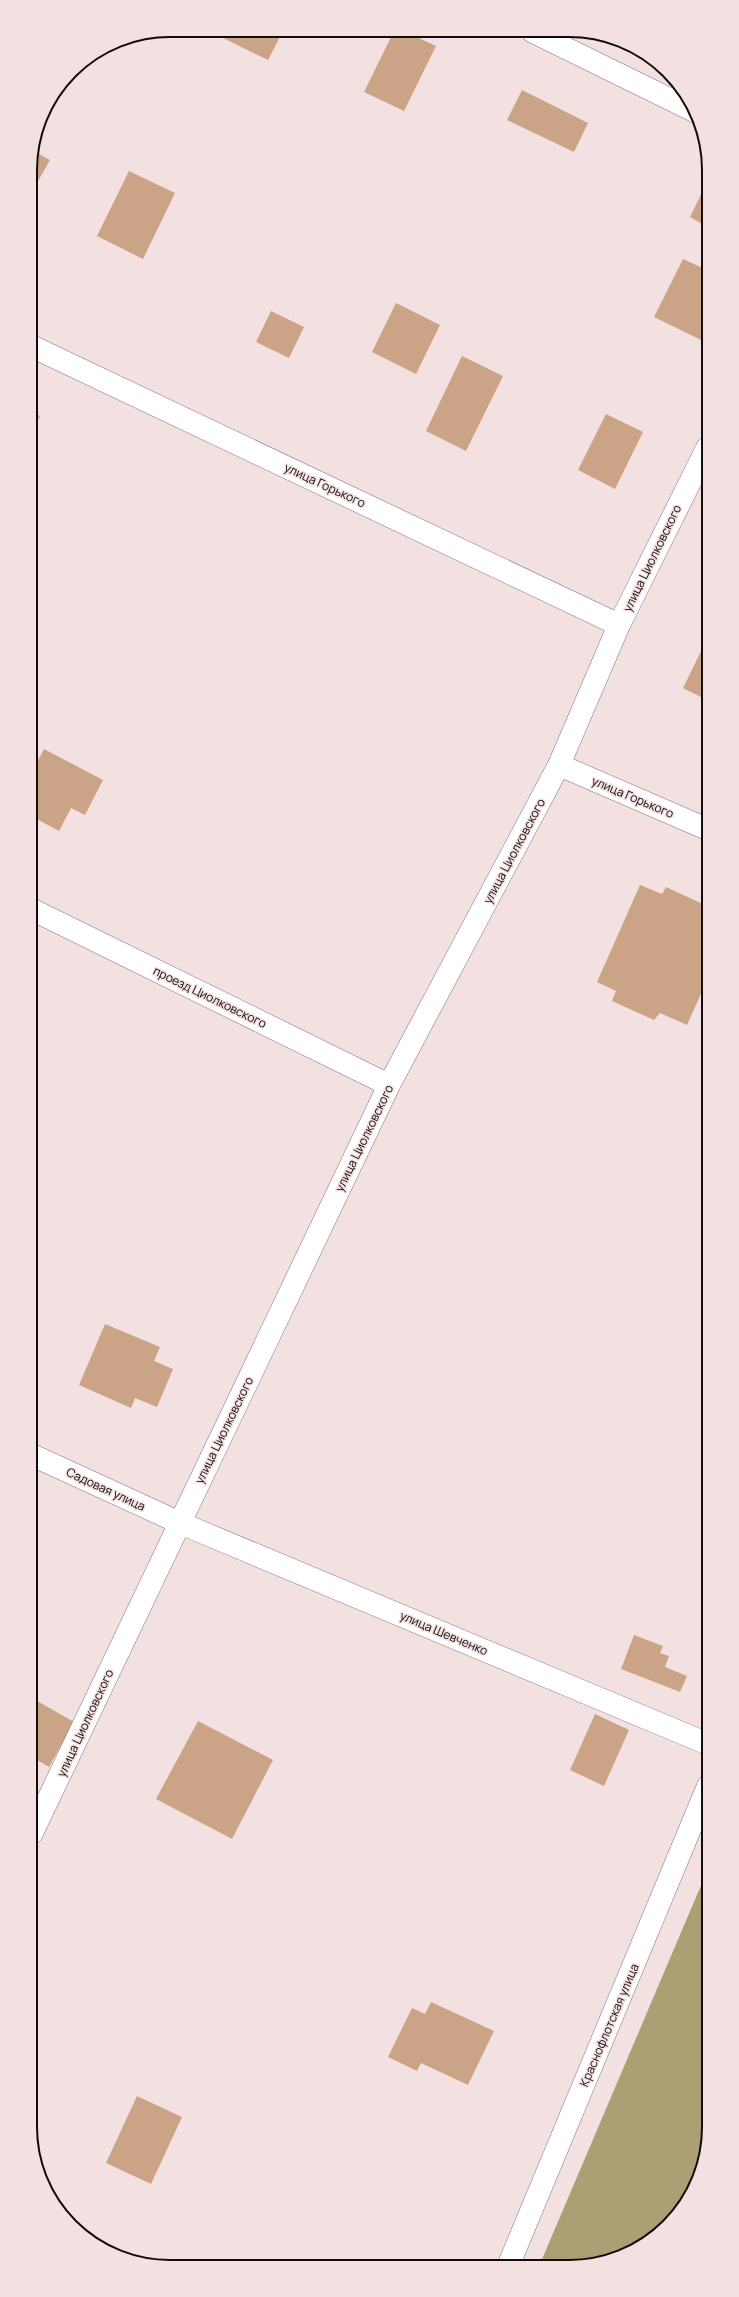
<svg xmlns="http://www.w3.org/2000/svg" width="739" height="2297" font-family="Manrope,sans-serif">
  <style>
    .forest { fill: #ad9f74 }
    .building { fill: #cba488 }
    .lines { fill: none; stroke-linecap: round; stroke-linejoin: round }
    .minor-casing { stroke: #867876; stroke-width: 23 }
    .tertiary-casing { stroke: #867876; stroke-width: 23 }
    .minor { stroke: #fff; stroke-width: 22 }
    .tertiary { stroke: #fff; stroke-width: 22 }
    .labels { text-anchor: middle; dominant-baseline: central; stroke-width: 3; stroke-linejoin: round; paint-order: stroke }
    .street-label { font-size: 12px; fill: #120c0c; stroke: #f2e1e0 }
    .rim { fill: none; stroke: #120c0c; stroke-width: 2 }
  </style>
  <rect width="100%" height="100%" fill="#f2e1e0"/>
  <polygon class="forest" points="708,1869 709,2136 698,2180 674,2219 639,2248 596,2264 540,2264"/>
  <g class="building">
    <polygon points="224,30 240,30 283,31 268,60 221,37"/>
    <polygon points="394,31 406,32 436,46 404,111 364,92"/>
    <polygon points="522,90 588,123 574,152 507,120"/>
    <polygon points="33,151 50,160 37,183 30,180"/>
    <polygon points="129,171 175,193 143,259 97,236"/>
    <polygon points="706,184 706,226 690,217"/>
    <polygon points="683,259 707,270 707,329 701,340 654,317"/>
    <polygon points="396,303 440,325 416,374 372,352"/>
    <polygon points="271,311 304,327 289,358 256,342"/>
    <polygon points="462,356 503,376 466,451 426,431"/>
    <polygon points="31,411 40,416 31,434"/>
    <polygon points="606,414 643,432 615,489 578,470"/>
    <polygon points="707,639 707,700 683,688"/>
    <polygon points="44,749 103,780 85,815 71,808 59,831 31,816 31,774"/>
    <polygon points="640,885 662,894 666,887 707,906 707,980 687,1025 660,1013 654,1020 612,1001 616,991 597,982"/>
    <polygon points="105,1324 160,1347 154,1361 173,1369 157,1407 135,1398 131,1408 79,1385"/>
    <polygon points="634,1635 663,1646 660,1653 669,1656 665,1667 687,1676 680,1692 621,1669"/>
    <polygon points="32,1698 74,1722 49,1767 32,1757"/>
    <polygon points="595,1714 629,1730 604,1786 570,1770"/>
    <polygon points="198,1721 273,1760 232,1839 156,1799"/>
    <polygon points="431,2002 494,2031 468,2085 421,2063 417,2071 388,2057 412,2008 425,2014"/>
    <polygon points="137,2096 182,2117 151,2184 106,2163"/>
  </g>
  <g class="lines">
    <defs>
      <g id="minor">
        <polyline points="533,32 696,112"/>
        <polyline points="31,346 619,625"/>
        <polyline points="31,909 389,1085"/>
        <polyline points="32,1455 180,1523 708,1744"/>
        <polyline points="32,1833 389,1085 559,765 619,625 707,448"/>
        <polyline points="509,2264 708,1786"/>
      </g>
      <polyline id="tertiary" points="559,765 707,829"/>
    </defs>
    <use href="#minor" class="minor-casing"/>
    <use href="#tertiary" class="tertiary-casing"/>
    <use href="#minor" class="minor"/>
    <use href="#tertiary" class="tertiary"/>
  </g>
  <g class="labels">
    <g class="street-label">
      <text transform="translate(325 485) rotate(25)">улица Горького</text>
      <text transform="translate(652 558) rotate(-64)">улица Циолковского</text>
      <text transform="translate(633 797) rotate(23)">улица Горького</text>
      <text transform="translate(514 851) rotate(-62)">улица Циолковского</text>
      <text transform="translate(210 997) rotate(26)">проезд Циолковского</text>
      <text transform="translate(364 1138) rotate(-64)">улица Циолковского</text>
      <text transform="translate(224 1430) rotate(-64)">улица Циолковского</text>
      <text transform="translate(106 1489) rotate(25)">Садовая улица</text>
      <text transform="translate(444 1633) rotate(23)">улица Шевченко</text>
      <text transform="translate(85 1723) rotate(-65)">улица Циолковского</text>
      <text transform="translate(609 2025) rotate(-67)">Краснофлотская улица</text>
    </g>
  </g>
  <path d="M0 0H739V2297H0ZM170 37H569A133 133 0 0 1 702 170V2127A133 133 0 0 1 569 2260H170A133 133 0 0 1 37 2127V170A133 133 0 0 1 170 37Z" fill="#f2e1e0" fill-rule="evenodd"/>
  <path class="rim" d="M170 37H569A133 133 0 0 1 702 170V2127A133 133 0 0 1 569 2260H170A133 133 0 0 1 37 2127V170A133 133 0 0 1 170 37Z"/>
</svg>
